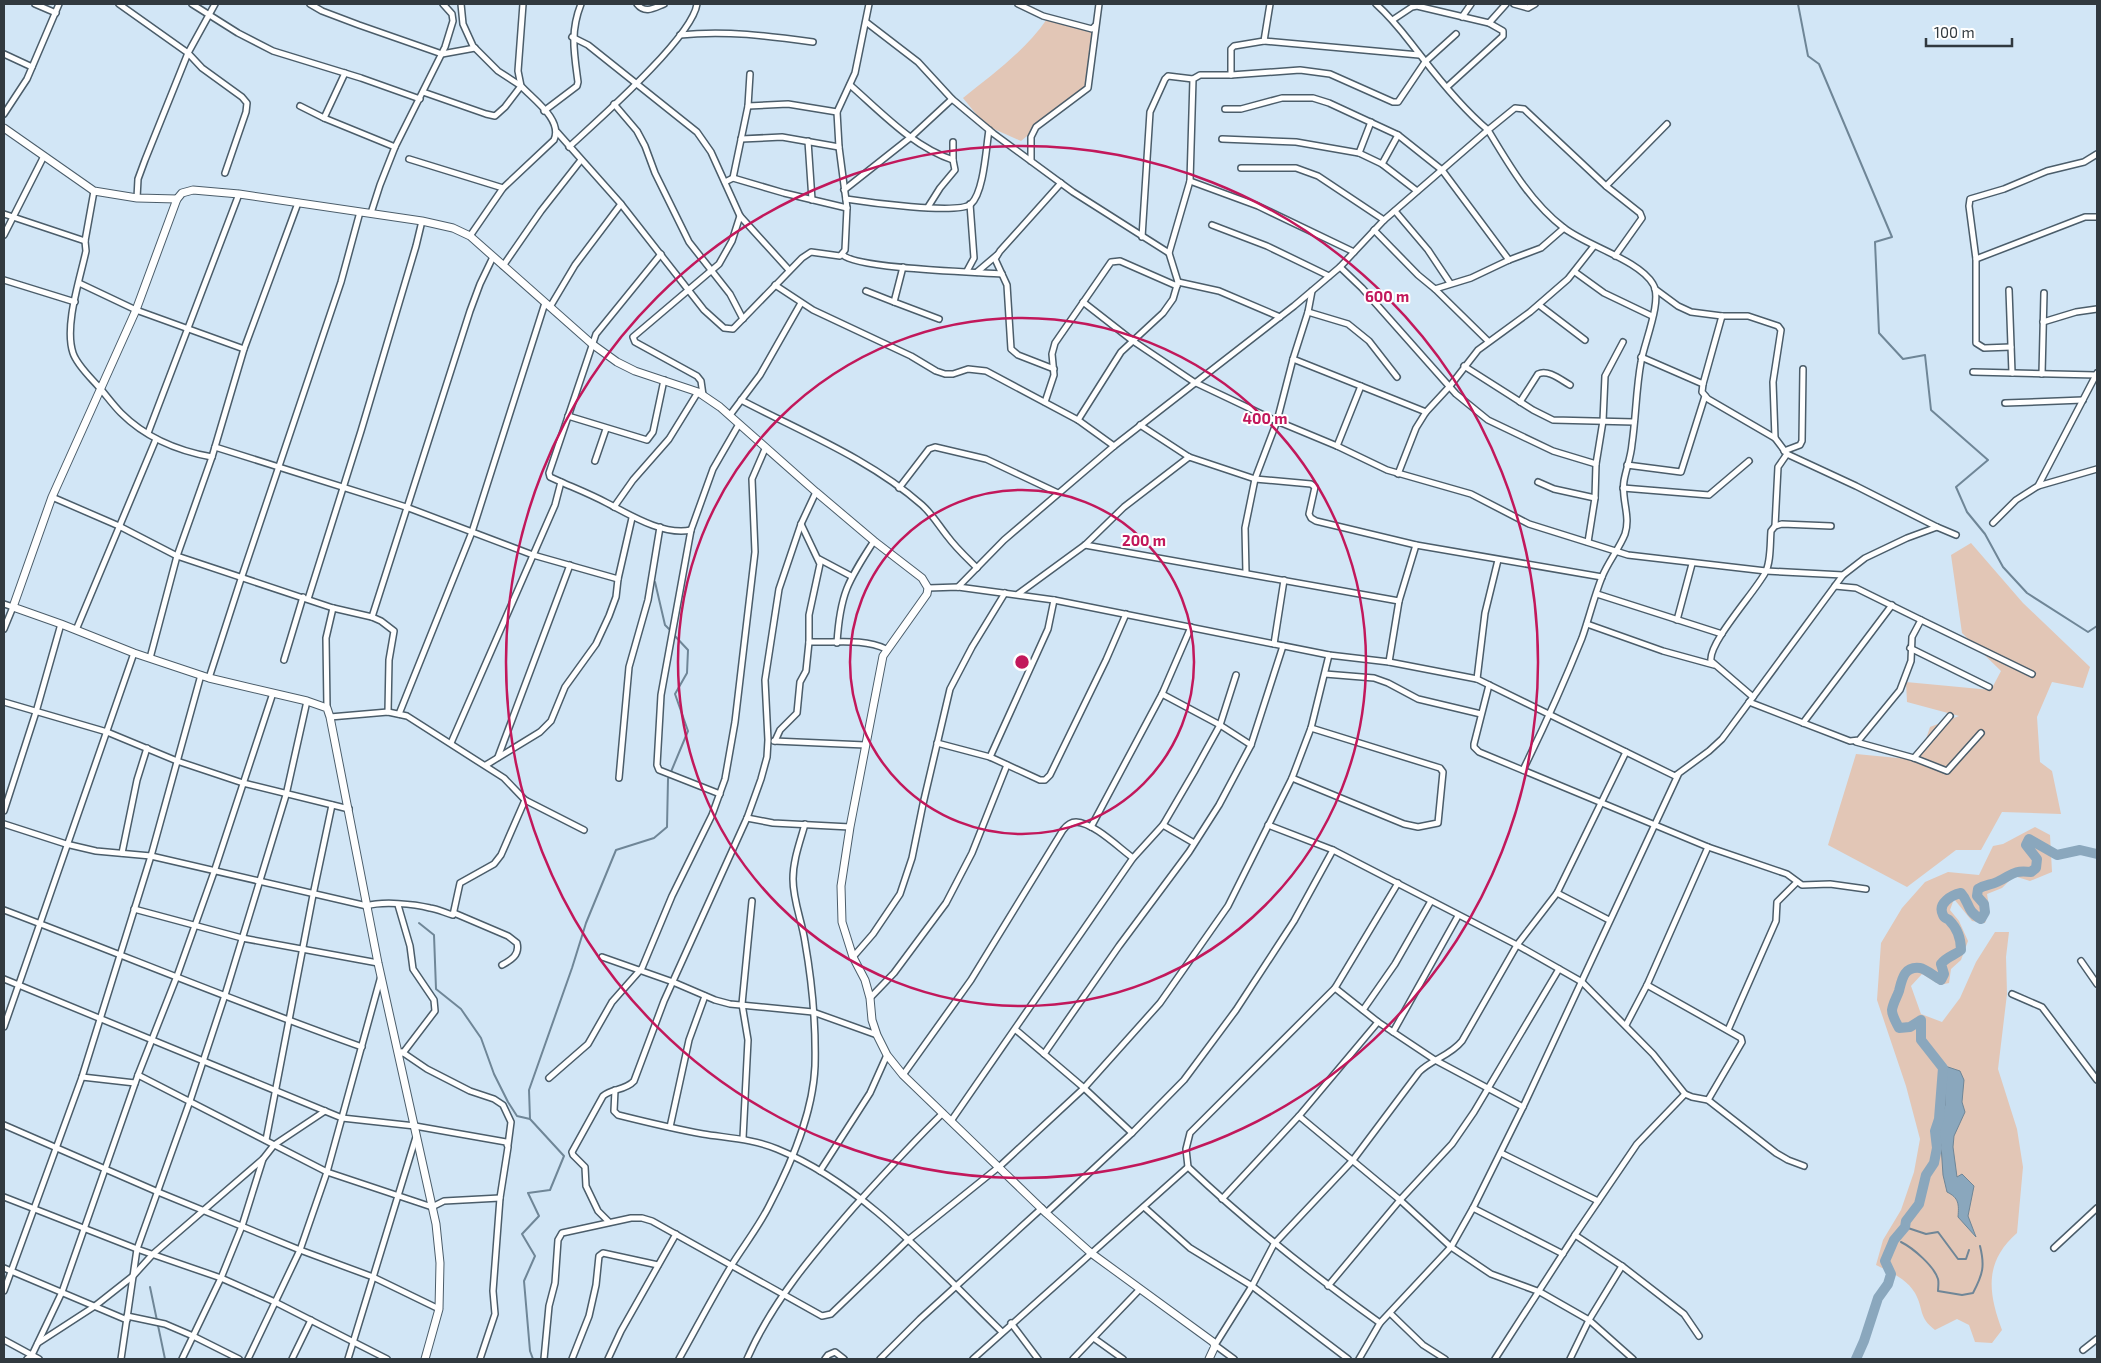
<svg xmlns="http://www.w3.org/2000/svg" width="2101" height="1363" font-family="'Exo 2',sans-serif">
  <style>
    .green { fill: #e2c6b6 }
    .water { fill: #8aa7bd; stroke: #6f8697 }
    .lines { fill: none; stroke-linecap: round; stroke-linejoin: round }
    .stream { stroke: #6f8697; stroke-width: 2 }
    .river { stroke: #8aa7bd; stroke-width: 10 }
    .street-casing { stroke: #4b5d6a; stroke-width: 8 }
    .secondary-casing { stroke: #4b5d6a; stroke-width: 9 }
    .street { stroke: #fff; stroke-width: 5 }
    .secondary { stroke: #fff; stroke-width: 7 }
    .ring { fill: none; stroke: #c2185b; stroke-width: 2.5 }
    .centre { fill: #c2185b; stroke: #fff; stroke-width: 2.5 }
    .ring-label { font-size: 15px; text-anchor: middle; font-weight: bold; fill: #c2185b; stroke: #fff; stroke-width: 4; stroke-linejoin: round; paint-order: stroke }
  </style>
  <rect width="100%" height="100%" fill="#d2e6f6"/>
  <g class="green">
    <path d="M1047,19L1092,30L1088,86L1021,141L985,125L963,98C993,74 1025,51 1047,19Z"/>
    <polygon points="1971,543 2023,603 2090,667 2083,688 2052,682 2037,717 2040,762 2052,771 2061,814 2002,812 1981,850 1956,850 1907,887 1828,845 1856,754 1919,760 1930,727 1959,716 1907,702 1906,682 1991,690 2001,671 1962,633 1951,555"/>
    <path d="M2035,827L2050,835L2052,872L2030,881L2014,876L2002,888L1987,894L1989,907L1985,923L1972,921L1954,899L1950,910L1959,921L1968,941L1961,960L1951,969L1949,983L1940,985L1922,974L1911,986L1921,1014L1942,1022L1960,998L1976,962L1995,932H2009L2006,957L2007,994L1998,1069L2017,1129L2023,1167L2017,1233C1984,1262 1988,1292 2002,1330L1992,1343L1975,1342L1969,1325L1957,1319L1935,1330C1918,1317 1924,1309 1915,1293C1906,1278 1890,1272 1876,1265L1883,1240L1901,1210L1914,1172L1920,1139L1906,1086L1877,1000L1881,943L1902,908L1925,882L1948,872L1979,875L1993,846L2003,844Z"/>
  </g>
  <path class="water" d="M1945,1066L1960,1071L1964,1080L1962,1102L1965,1112L1954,1136L1953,1147L1957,1177L1962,1174L1974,1186L1968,1216L1976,1237L1958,1217C1959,1204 1959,1198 1947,1192L1943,1175L1941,1145L1937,1131L1945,1105Z"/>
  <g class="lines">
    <g class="stream">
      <polyline points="1798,4 1808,56 1819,64 1892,237 1875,242 1879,333 1903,359 1925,355 1931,410 1988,460 1956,487 1967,512 1985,534 2003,567 2027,593 2088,632 2097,626"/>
      <polyline points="655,582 665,625 671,631"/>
      <polyline points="419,923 434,935 436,989 461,1009 481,1038 494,1074 508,1102 517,1116 530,1119"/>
      <polyline points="1905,1227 1926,1234 1938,1232 1958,1259 1966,1259 1969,1250"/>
      <path d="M1901,1242C1913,1248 1934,1266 1938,1279C1939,1283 1938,1288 1938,1291L1962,1295L1973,1293C1983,1274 1985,1266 1980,1246"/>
      <polyline points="150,1287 165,1359"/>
      <polyline points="533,1359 530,1351 524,1281 535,1256 522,1234 539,1216 528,1193 550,1190 564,1156 530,1119 529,1090 572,968 586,923 616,850 654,838 667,827 668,779 688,731 675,694 687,673 688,650 674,635"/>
    </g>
    <path class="river" d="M1856,1359L1864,1341L1878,1298L1888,1284L1891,1274L1885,1261L1894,1240L1905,1227L1906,1221L1919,1204L1926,1175L1934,1163L1937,1148L1935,1131L1939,1119L1943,1068L1921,1040V1020L1910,1027L1899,1028C1896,1022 1892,1016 1892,1010C1893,1003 1897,997 1899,991C1902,979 1904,966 1920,968C1926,969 1935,977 1941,980L1944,974L1941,964C1946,957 1955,955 1961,950C1961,939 1957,928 1949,920C1946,918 1944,918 1943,915C1937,903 1952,895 1961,893C1970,903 1966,911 1981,919L1985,912L1984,904L1977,896L1978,889C1984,885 1990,885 1997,882C2013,875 2011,870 2031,872L2036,868L2037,859L2026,845L2029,839L2057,855L2080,850L2097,854"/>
    <defs>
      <g id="street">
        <polyline points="35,4 56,13"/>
        <polyline points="119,4 188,53 202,68 242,97 247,103 246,112 225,173"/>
        <polyline points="192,4 238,33 273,51 361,78 420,99"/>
        <polyline points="310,4 322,11 359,25 442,54 475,48"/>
        <path d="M637,4C645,14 654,8 664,4"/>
        <polyline points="1018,4 1043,16 1092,29 1095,26"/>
        <polyline points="1514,4 1528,8 1535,4"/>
        <polyline points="1462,17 1471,4"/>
        <polyline points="1394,19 1412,7 1417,6 1489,23 1503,31 1503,36 1447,87"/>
        <polyline points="866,22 918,62 952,99 994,134 1073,192 1169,253 1178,282 1173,299 1163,313 1121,352 1078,420"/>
        <polyline points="1489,23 1506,4"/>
        <path d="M680,35C725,30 769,36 813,42"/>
        <polyline points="572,37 588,45 697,132 711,152 740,216 789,270"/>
        <polyline points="1264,41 1419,55"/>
        <polyline points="4,54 32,67"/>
        <polyline points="1231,75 1300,70 1330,74 1393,102 1398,102 1425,62 1456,34"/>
        <path d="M850,85C881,112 913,147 953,160L955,170L940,188L928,207"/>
        <polyline points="423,92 486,114 495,116 505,107 521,86 498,71 473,46 463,24 461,4"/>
        <polyline points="614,104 637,131 645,146 655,173 689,242 730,294 743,319"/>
        <polyline points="300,106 324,118 395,147"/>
        <polyline points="748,106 788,104 837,112"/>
        <polyline points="1225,109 1241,109 1282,98 1313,98 1329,103 1398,135 1442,170 1509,260"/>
        <path d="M544,111L577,86L578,82C574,52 570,32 581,4"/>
        <polyline points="4,114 27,79 59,4"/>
        <polyline points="324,118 345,73"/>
        <polyline points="557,132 621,204 704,310 724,328 733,329 802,258 811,252 840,256 845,250 847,208 839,147 837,112 855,73 869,4"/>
        <polyline points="741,139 782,137 839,147"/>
        <polyline points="1222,139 1296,142 1359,153 1382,164 1417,191"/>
        <polyline points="808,141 812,200"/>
        <polyline points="953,142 953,160"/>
        <path d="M569,147C597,121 692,38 697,4"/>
        <polyline points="1359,153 1371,122"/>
        <polyline points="2097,154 2084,162 2047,171 2004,189 1970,199 1969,206 1976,259 2072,222 2085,217 2097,217"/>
        <polyline points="409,159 503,188"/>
        <polyline points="1031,161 1031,137 1036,127 1088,88 1099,4"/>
        <polyline points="1382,164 1398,135"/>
        <polyline points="1241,168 1296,168 1318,176 1384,220"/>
        <polyline points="733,178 748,106 750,74"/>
        <polyline points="1190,181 1258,206 1354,252"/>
        <polyline points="725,182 733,178 784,193 847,208"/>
        <polyline points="1606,186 1667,124"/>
        <polyline points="844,190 911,137 952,99"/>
        <path d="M94,191L85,241L86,251C80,279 64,326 73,353C77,365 90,377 98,386C106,395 113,405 121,413C145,437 178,451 212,457"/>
        <polyline points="137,198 138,179 145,160 188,53 215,4"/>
        <path d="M846,199C865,202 958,215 971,204C984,192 986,148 989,130"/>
        <polyline points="1395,211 1428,250 1450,283"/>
        <polyline points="371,213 380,185 395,147 445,47 453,21 452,14 443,4"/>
        <polyline points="4,214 85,241"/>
        <polyline points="1212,225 1267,246 1329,276"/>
        <polyline points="1374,230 1418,275 1435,289 1471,278 1509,260 1541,248 1564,228"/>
        <polyline points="4,235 44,156"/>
        <path d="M470,236L503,188L554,140C563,120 534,100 521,86L518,71L523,4"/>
        <polyline points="1142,237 1150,112 1165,79 1168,76 1193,79"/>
        <polyline points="1169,253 1190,181 1193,79 1200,75 1231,75 1231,49 1234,46 1264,41 1270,4"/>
        <path d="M843,255C857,269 976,272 1002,274"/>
        <polyline points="1976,259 1976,343 1984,348 2011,347"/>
        <polyline points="503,266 541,211 581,160"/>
        <polyline points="1340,267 1362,288 1456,394 1488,420 1553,451 1596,464 1595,498 1588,542"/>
        <polyline points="967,271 974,258 970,204"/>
        <polyline points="977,272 997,255"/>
        <polyline points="1575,272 1604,293 1652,316"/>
        <polyline points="4,280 75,302"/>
        <polyline points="1178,282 1219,291 1280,317"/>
        <polyline points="79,283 136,310 244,349"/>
        <polyline points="775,285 813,310 911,356 936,371 945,374 953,374 968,369 986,371 1078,420 1114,446"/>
        <polyline points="1435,289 1488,341"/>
        <polyline points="1655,289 1678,306 1691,312 1722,316 1748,316 1778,326 1781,330 1773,382 1775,438 1787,454 1856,486 1937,527"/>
        <polyline points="2009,290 2012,373"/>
        <polyline points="866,291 894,302 903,267"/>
        <polyline points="894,302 939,319"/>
        <polyline points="1083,302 1133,341 1194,382 1272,419 1337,446 1387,470 1471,494 1529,524 1628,555 1766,571 1843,575"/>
        <polyline points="1539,305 1585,340"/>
        <polyline points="550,307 575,265 621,204"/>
        <polyline points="1308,312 1348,324 1369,341 1397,377"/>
        <polyline points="2043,322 2076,312 2097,309"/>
        <polyline points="1641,357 1703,384 1722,316"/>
        <polyline points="1293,359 1426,412"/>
        <polyline points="1464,366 1533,410 1553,420 1634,422"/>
        <polyline points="1054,369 1018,355 1011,349 1007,285 995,259 1000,251 1061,183"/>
        <polyline points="1973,372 2096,375"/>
        <polyline points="2042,374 2044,293"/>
        <polyline points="1703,384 1702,392 1708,399 1775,438"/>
        <polyline points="703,395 701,381 697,376 635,342 633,337 719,264 732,241 740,216"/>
        <path d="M741,400C802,432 870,459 922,505C933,515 939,526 948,537C956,548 967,558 977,568"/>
        <polyline points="1045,402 1054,375 1052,354 1055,343 1111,262 1120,261 1177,286"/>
        <path d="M1520,402L1538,374C1548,369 1561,380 1570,385"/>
        <polyline points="2005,403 2083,400"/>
        <polyline points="730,415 760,375 801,303"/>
        <polyline points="568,416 647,440 653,432 664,380"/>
        <polyline points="1140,425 1189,457 1255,479 1311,484 1315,487 1309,514 1311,518 1316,521 1416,545 1602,577"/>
        <polyline points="148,433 239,194"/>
        <polyline points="1337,446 1361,386"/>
        <polyline points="215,447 406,507 533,555 618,579"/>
        <polyline points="1784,451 1800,445 1802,441 1803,369"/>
        <polyline points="595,461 606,429"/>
        <polyline points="1596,464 1603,421 1605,376 1623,342"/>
        <polyline points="1627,465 1681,472 1705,396"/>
        <polyline points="1398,474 1416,428 1426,412 1450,386 1478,350 1530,312 1568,279 1594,246"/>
        <path d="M561,482C577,489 592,495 607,503C630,515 664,536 691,530"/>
        <polyline points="1538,482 1554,489 1595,498"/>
        <polyline points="2038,486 2097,373"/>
        <polyline points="899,488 929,449 935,447 986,459 1058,493"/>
        <polyline points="1623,488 1709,495 1749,461"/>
        <polyline points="52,497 119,526 177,556 333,608 372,617 381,621 394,631 389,660 388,712"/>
        <polyline points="614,507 633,480 669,439 698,392"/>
        <polyline points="1993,523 2016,500 2038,486 2097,469"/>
        <polyline points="1775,526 1778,467 1787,454"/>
        <polyline points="1085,545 1399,601"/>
        <polyline points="819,559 851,576"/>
        <polyline points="1246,573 1245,528 1255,479 1277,421 1293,359 1308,312 1312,291"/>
        <path d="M958,587L1004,540L1114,446L1294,306L1340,267L1384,220L1488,130C1463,109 1441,82 1421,56C1405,36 1396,22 1376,4"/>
        <polyline points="928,588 958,587 1054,600 1329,655 1389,662 1477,679 1675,776 1709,751 1722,739 1843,575 1865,558 1907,538 1937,527 1956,535"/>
        <polyline points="1018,594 1085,545 1124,507 1189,457"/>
        <polyline points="1597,594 1722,634"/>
        <polyline points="308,599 361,431 416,246 422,221"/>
        <polyline points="4,604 13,607 4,629"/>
        <polyline points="372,617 470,311 480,284 493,257"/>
        <polyline points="1677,620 1692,564"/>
        <polyline points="1921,620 2032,674"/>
        <polyline points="1587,624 1663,651 1714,665"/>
        <polyline points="76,630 156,439"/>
        <path d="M809,642C835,643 863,638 886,649"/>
        <path d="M837,643C840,594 848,581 874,541"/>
        <polyline points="1274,644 1284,580"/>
        <polyline points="1910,648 1989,687"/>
        <polyline points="150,658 177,556 212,457 244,349 298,203"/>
        <polyline points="284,660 303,597"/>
        <polyline points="1389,662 1399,601 1416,545"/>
        <polyline points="1325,674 1374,678 1388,683 1418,699 1481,714"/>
        <polyline points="209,678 241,579 341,282 360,212"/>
        <polyline points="1477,679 1485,613 1498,560"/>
        <polyline points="1489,685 1474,744 1474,747 1479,752 1708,847 1787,874 1802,885 1830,884 1866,889"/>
        <polyline points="1162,694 1220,725 1251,745"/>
        <path d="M1753,697L1711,661C1708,643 1755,592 1765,573C1771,563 1770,543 1771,531L1775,526L1782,524L1831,526"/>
        <polyline points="4,702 107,732 177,761 243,783 349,809"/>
        <polyline points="1749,702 1850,741 1859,740 1900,690 1911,661 1912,637 1921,620 1856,588 1835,586"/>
        <polyline points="327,708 326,638 333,608"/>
        <polyline points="399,714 472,532 545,303"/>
        <polyline points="330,717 388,712 407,716 504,778 525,800 584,830"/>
        <polyline points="1803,723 1892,605"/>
        <polyline points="774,741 865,745"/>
        <polyline points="775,741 780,730 797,713 800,682 806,671 809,642 809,615 820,564 801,524"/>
        <polyline points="1856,742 1914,758 1947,771 1981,733"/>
        <polyline points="451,743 555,505 561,482 550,477 549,473 596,334 661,254"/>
        <polyline points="937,743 990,757 1040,780 1045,780 1050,775 1106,660 1126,614"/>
        <polyline points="498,757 570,565"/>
        <polyline points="990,757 1048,629 1054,600"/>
        <polyline points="1914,758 1950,716"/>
        <polyline points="486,765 540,732 551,721 565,687 596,644 609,616 616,597 618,579 632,518"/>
        <path d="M1523,770C1544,727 1564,683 1582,638C1589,618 1594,597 1602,577C1608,562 1619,549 1625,534C1631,516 1621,499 1624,481C1626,469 1631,457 1632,444C1636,417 1636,389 1641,362C1644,343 1663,300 1653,284C1639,260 1587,246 1564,228C1531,203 1509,165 1488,130L1515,108L1524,109L1606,186L1640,213L1642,218L1615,256"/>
        <polyline points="619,778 629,667 648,600 660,527"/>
        <polyline points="1292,778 1404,824 1418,827 1438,823 1443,772 1440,768 1311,728"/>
        <polyline points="720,794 659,770 657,765 661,695 691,530 713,469 739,424"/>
        <polyline points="4,811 36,712 61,624"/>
        <polyline points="747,818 773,823 850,827"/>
        <path d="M4,824L66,844L96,851L151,856L367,906C382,901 414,904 430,908C438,909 445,913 453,915L460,883L494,864L501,855L525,800"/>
        <polyline points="1163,825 1194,843"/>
        <polyline points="1268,825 1333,850 1517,945 1582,982 1653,1054 1685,1094 1692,1097 1708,1100 1776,1153 1788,1160 1804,1166"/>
        <polyline points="1091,827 1162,694 1191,627"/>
        <polyline points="122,853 137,780 147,748"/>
        <polyline points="1557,893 1609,920"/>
        <polyline points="398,905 410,946 413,969 434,1000 435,1011 403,1053"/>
        <polyline points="134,909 242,938 378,963"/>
        <path d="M4,910C123,955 241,1004 362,1047"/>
        <path d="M454,913L508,936L517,943C520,955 511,960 502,965"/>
        <polyline points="602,957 673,982 715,1000 730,1004 813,1012 877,1035"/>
        <polyline points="853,957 873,934 900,894 912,858 923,804 950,689 972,647 1005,593"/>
        <polyline points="2081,961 2097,984"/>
        <polyline points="4,979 342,1118 415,1126 506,1142 508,1147 500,1198 493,1291 495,1314 480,1359"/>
        <polyline points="1647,985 1741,1038 1742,1042 1708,1100"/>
        <polyline points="1335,988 1378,1022 1435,1060 1523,1107"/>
        <polyline points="2012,994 2042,1007 2097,1080"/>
        <polyline points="870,998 894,973 946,903 972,853 1007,765"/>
        <polyline points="1363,1010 1395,964 1431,901"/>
        <polyline points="1626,1025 1647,985 1708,847"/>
        <polyline points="4,1027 134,653"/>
        <polyline points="1016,1030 1084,1088 1132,1133"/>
        <polyline points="1728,1030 1776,921 1777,902 1797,882"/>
        <polyline points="1393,1032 1458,916"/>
        <polyline points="402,1052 427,1069 470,1091 494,1099 503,1105 511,1122 508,1145"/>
        <polyline points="1044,1054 1119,946 1189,852 1219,805 1251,745 1283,646"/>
        <polyline points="138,1075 327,1172 432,1207 444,1201 500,1198"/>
        <path d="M903,1075L971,980L1063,830C1066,826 1070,822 1076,822C1094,823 1118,847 1133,858"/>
        <polyline points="82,1077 135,1083"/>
        <polyline points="549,1078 588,1044 612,1002 642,968 672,896 712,815 725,779 735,722 755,552 752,479 765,449"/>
        <path d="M615,1090L614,1111L618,1115C646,1122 675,1129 703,1134C728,1138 753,1139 777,1149C865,1185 935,1267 1002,1332"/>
        <polyline points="1299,1116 1400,1200 1451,1247 1491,1274 1540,1292 1589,1320 1633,1359"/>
        <polyline points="951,1121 1133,858 1163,825 1194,772 1220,725 1236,675"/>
        <polyline points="4,1125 158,1192 300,1250 373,1277 439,1309"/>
        <polyline points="670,1127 689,1040 705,996"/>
        <polyline points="743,1138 748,1040 742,1004 752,901"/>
        <polyline points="266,1140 313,895 332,805"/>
        <polyline points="1501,1153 1598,1201"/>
        <polyline points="820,1171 870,1093 887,1055"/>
        <polyline points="4,1197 137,1249 221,1278 275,1302 387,1359"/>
        <polyline points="1222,1199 1299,1116 1378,1022"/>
        <polyline points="1144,1207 1190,1248 1252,1286 1348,1359"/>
        <polyline points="1473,1208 1563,1254"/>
        <polyline points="1046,1213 1132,1133 1184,1080 1236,1010 1294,921 1333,850"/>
        <path d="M609,1222L598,1211L586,1186L585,1167L573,1155L572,1152L603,1096C612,1088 625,1091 634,1081L664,1001L747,818L761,779L767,757L768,740L765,680L779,589L801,524L816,492"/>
        <polyline points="1575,1235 1622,1266 1684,1314 1699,1336"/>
        <polyline points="2054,1248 2097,1208"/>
        <polyline points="4,1268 127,1320"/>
        <polyline points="1328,1286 1400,1200 1452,1144 1474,1112 1559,969"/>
        <polyline points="4,1291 82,1077 151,856 201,675"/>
        <polyline points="1390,1313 1423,1345 1445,1359"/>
        <polyline points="127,1316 165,1324 193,1336 239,1359"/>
        <polyline points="1011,1323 1038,1359"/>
        <path d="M1380,1323C1313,1275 1248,1224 1188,1167L1186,1149L1190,1133L1335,988L1398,883"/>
        <polyline points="1095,1339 1123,1359"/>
        <polyline points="4,1340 39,1359"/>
        <polyline points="38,1343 95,1306 133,1276 153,1254 263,1159 274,1145 325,1111"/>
        <polyline points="2083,1350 2097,1339"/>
        <polyline points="27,1359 32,1355 62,1292 138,1075 177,976 214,872 273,693"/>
        <polyline points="121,1359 137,1249 190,1101 225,995 286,795 307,701"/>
        <polyline points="182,1359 221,1278 242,1226 263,1159"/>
        <polyline points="248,1359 300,1250 327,1172 381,976"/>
        <polyline points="292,1359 311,1320"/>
        <polyline points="348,1359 416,1137"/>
        <polyline points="544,1359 549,1306 555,1283 558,1240 562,1233 631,1218 642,1218 652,1221 822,1316 831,1314 908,1240 1000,1166 1084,1088 1160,1003 1228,906 1292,778 1311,728 1329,655"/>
        <polyline points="572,1359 589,1316 596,1285 599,1256 603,1253 658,1265"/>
        <polyline points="608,1359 621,1331 676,1234"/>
        <path d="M679,1359C697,1327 714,1294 733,1263C745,1244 759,1226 769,1206C791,1164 813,1114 815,1066C816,1026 812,982 805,942C802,921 793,901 793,879C793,860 800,842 805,824"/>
        <path d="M747,1359C772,1302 813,1254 854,1207C883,1175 912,1143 943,1113"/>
        <polyline points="825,1359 828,1355 835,1352 844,1359"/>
        <polyline points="880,1359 920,1319 1042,1208"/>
        <polyline points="973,1359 1188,1167"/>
        <polyline points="1073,1359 1140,1289"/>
        <path d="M1234,1359L1215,1345L1252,1286L1274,1244L1353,1160L1419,1072C1432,1059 1450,1056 1462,1041L1517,945L1557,893L1626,752"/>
        <polyline points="1359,1359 1380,1323 1451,1247 1473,1208 1523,1107 1678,775"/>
        <polyline points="1495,1359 1575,1235 1637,1144 1685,1094"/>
        <polyline points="1570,1359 1589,1320 1622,1266"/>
      </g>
      <g id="secondary">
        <polyline points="4,128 94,191 137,198 177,199"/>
        <polyline points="425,1359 439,1309 440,1263 436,1224 378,963 330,717 327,708 307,701 209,678 134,653 61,624 13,607 52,497 136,310 177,199 182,193 193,190 239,194 422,221 453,228 470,236 592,344 617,362 635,371 698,392 720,407 816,492 874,541 922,578 928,588 927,594 883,656 850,827 841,886 842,922 853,957 865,980 870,998 872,1020 877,1035 887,1055 903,1075 1046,1213 1091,1253 1213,1342 1215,1346 1209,1359"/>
      </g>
    </defs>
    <use href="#street" class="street-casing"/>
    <use href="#secondary" class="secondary-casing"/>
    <use href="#street" class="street"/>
    <use href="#secondary" class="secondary"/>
  </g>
  <g class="ring">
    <circle cx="1022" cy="662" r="172"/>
    <circle cx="1022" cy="662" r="344"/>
    <circle cx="1022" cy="662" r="516"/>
  </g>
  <circle cx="1022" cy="662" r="8" class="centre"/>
  <g class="ring-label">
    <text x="1387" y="302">600 m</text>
    <text x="1265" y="424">400 m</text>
    <text x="1144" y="546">200 m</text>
  </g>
  <rect width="2101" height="1363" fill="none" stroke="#31393f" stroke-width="10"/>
  <path d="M1926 38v8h86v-8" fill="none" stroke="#31393f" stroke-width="2.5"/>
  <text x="1934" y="38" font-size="15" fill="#31393f" stroke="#ffffff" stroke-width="4" paint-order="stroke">100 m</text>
</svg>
